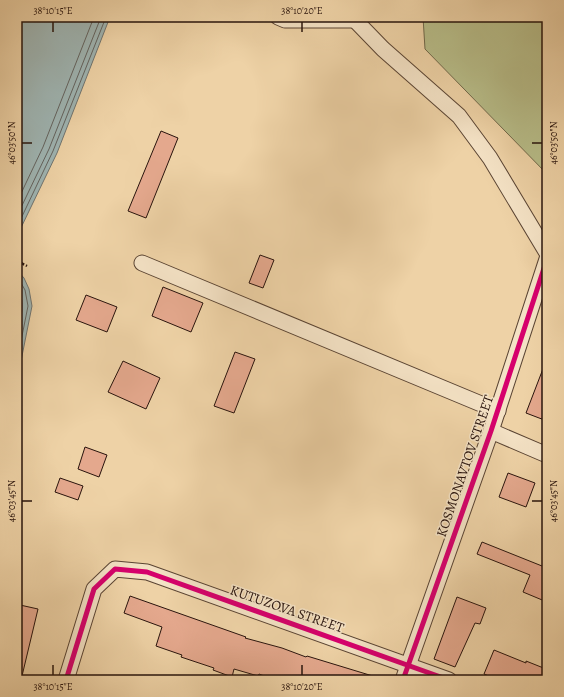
<svg xmlns="http://www.w3.org/2000/svg" width="564" height="697" font-family="Alegreya,serif">
  <style>
    .green { fill: #b7bc88; stroke: #70684a }
    .water { fill: #9fb5b3; stroke: #707571 }
    .lines { fill: none; stroke-linecap: round; stroke-linejoin: round }
    .shore { stroke: #646460; stroke-width: 1 }
    .building { fill: #e4a88d; stroke: #29140d }
    .minor-casing { stroke: #5a4433; stroke-width: 17 }
    .path { stroke: #29140d; stroke-width: 2.5; stroke-dasharray: 3 2; stroke-linecap: butt }
    .minor { stroke: #f4e2c5; stroke-width: 15 }
    .cycleway-casing { stroke: #f4e2c5; stroke-width: 8 }
    .cycleway { stroke: #d6006c; stroke-width: 5 }
    .ticks { fill: none; stroke: #29140d; stroke-width: 1.5 }
    .labels { text-anchor: middle; dominant-baseline: central; stroke-width: 3; stroke-linejoin: round; paint-order: stroke }
    .street-label { font-size: 14px; fill: #29140d; stroke: #f4e2c5 }
    .neatline { fill: none; stroke: #29140d; stroke-width: 1.5 }
    .ticks-label { font-size: 10px; text-anchor: middle; fill: #29140d }
  </style>
  <rect width="100%" height="100%" fill="#eed2a6"/>
  <filter id="stains"><feTurbulence type="fractalNoise" baseFrequency=".005" numOctaves="4"/><feColorMatrix values="0 0 0 0 .2 0 0 0 0 .09 0 0 0 0 .02 0 0 0 .5 -.17"/></filter>
  <radialGradient id="worn" r=".72"><stop offset=".6" stop-color="#630" stop-opacity="0"/><stop offset="1" stop-color="#630" stop-opacity=".3"/></radialGradient>
  <polygon class="green" points="423,17 547,17 547,174 425,49"/>
  <g class="water">
    <polygon points="17,17 110,17 57,153 17,236"/>
    <polygon points="17,270 24,278 29,289 32,306 17,381"/>
  </g>
  <g class="lines">
    <g class="shore">
      <polyline points="17,202 43,147 94,17"/>
      <polyline points="17,216 49,149 101,17"/>
      <polyline points="17,227 53,151 106,17"/>
      <polyline points="17,276 25,290 28,306 17,361"/>
      <path d="M17,285C26,303 21,317 17,336"/>
    </g>
  </g>
  <g class="building">
    <polygon points="161,131 178,138 146,218 128,211"/>
    <polygon points="260,255 274,260 263,288 249,283"/>
    <polygon points="163,287 203,303 191,332 152,316"/>
    <polygon points="86,295 117,307 107,332 76,320"/>
    <polygon points="235,352 255,359 234,413 214,406"/>
    <polygon points="123,361 160,378 146,409 108,392"/>
    <polygon points="546,361 547,361 547,421 526,413"/>
    <polygon points="85,447 107,455 99,477 78,469"/>
    <polygon points="508,473 535,483 526,507 499,497"/>
    <polygon points="60,478 83,486 78,500 55,492"/>
    <polygon points="482,542 547,568 547,602 523,592 530,575 477,554"/>
    <polygon points="130,596 246,637 245,638 282,648 306,657 307,656 376,677 375,680 328,680 318,677 317,680 275,680 259,674 258,676 234,669 232,677 213,670 214,668 181,657 182,655 156,646 162,627 124,613"/>
    <polygon points="457,597 486,608 480,624 475,623 455,667 434,659"/>
    <polygon points="20,605 38,609 22,676 17,675 17,617"/>
    <polygon points="494,650 526,663 526,661 546,669 541,680 498,680 484,674"/>
  </g>
  <g class="lines">
    <defs>
      <g id="minor">
        <polyline points="278,17 285,20 355,20"/>
        <polyline points="352,17 383,49 459,116 490,158 547,253"/>
        <polyline points="142,263 498,411"/>
        <polyline points="491,431 547,455"/>
        <polyline points="66,680 94,589 115,569 147,572 449,680"/>
        <polyline points="403,680 491,431 547,259"/>
      </g>
    </defs>
    <use href="#minor" class="minor-casing"/>
    <polyline class="path" points="17,261 27,266"/>
    <use href="#minor" class="minor"/>
    <defs>
      <g id="cycleway">
        <polyline points="66,680 94,589 115,569 147,572 449,680"/>
        <polyline points="403,680 491,431 547,259"/>
      </g>
    </defs>
    <use href="#cycleway" class="cycleway-casing"/>
    <use href="#cycleway" class="cycleway"/>
  </g>
  <path class="ticks" d="M53,22V32M302,22V32M22,143H32M532,143H542M22,501H32M532,501H542M53,665V675M302,665V675"/>
  <g class="labels">
    <g class="street-label">
      <text transform="translate(465 466) rotate(-71)">KOSMONAVTOV STREET</text>
      <text transform="translate(287 609) rotate(19)">KUTUZOVA STREET</text>
    </g>
  </g>
  <rect width="564" height="697" fill="none" stroke="#eed2a6" stroke-width="44"/>
  <rect x="22" y="22" width="520" height="653" class="neatline"/>
  <g class="ticks-label">
    <text x="53" y="14">38°10'15"E</text>
    <text x="302" y="14">38°10'20"E</text>
    <text transform="translate(11 143) rotate(-90)" y="4">46°03'50"N</text>
    <text transform="translate(553 143) rotate(-90)" y="4">46°03'50"N</text>
    <text transform="translate(11 501) rotate(-90)" y="4">46°03'45"N</text>
    <text transform="translate(553 501) rotate(-90)" y="4">46°03'45"N</text>
    <text x="53" y="690">38°10'15"E</text>
    <text x="302" y="690">38°10'20"E</text>
  </g>
  <rect width="100%" height="100%" filter="url(#stains)"/>
  <rect width="100%" height="100%" fill="url(#worn)"/>
</svg>
